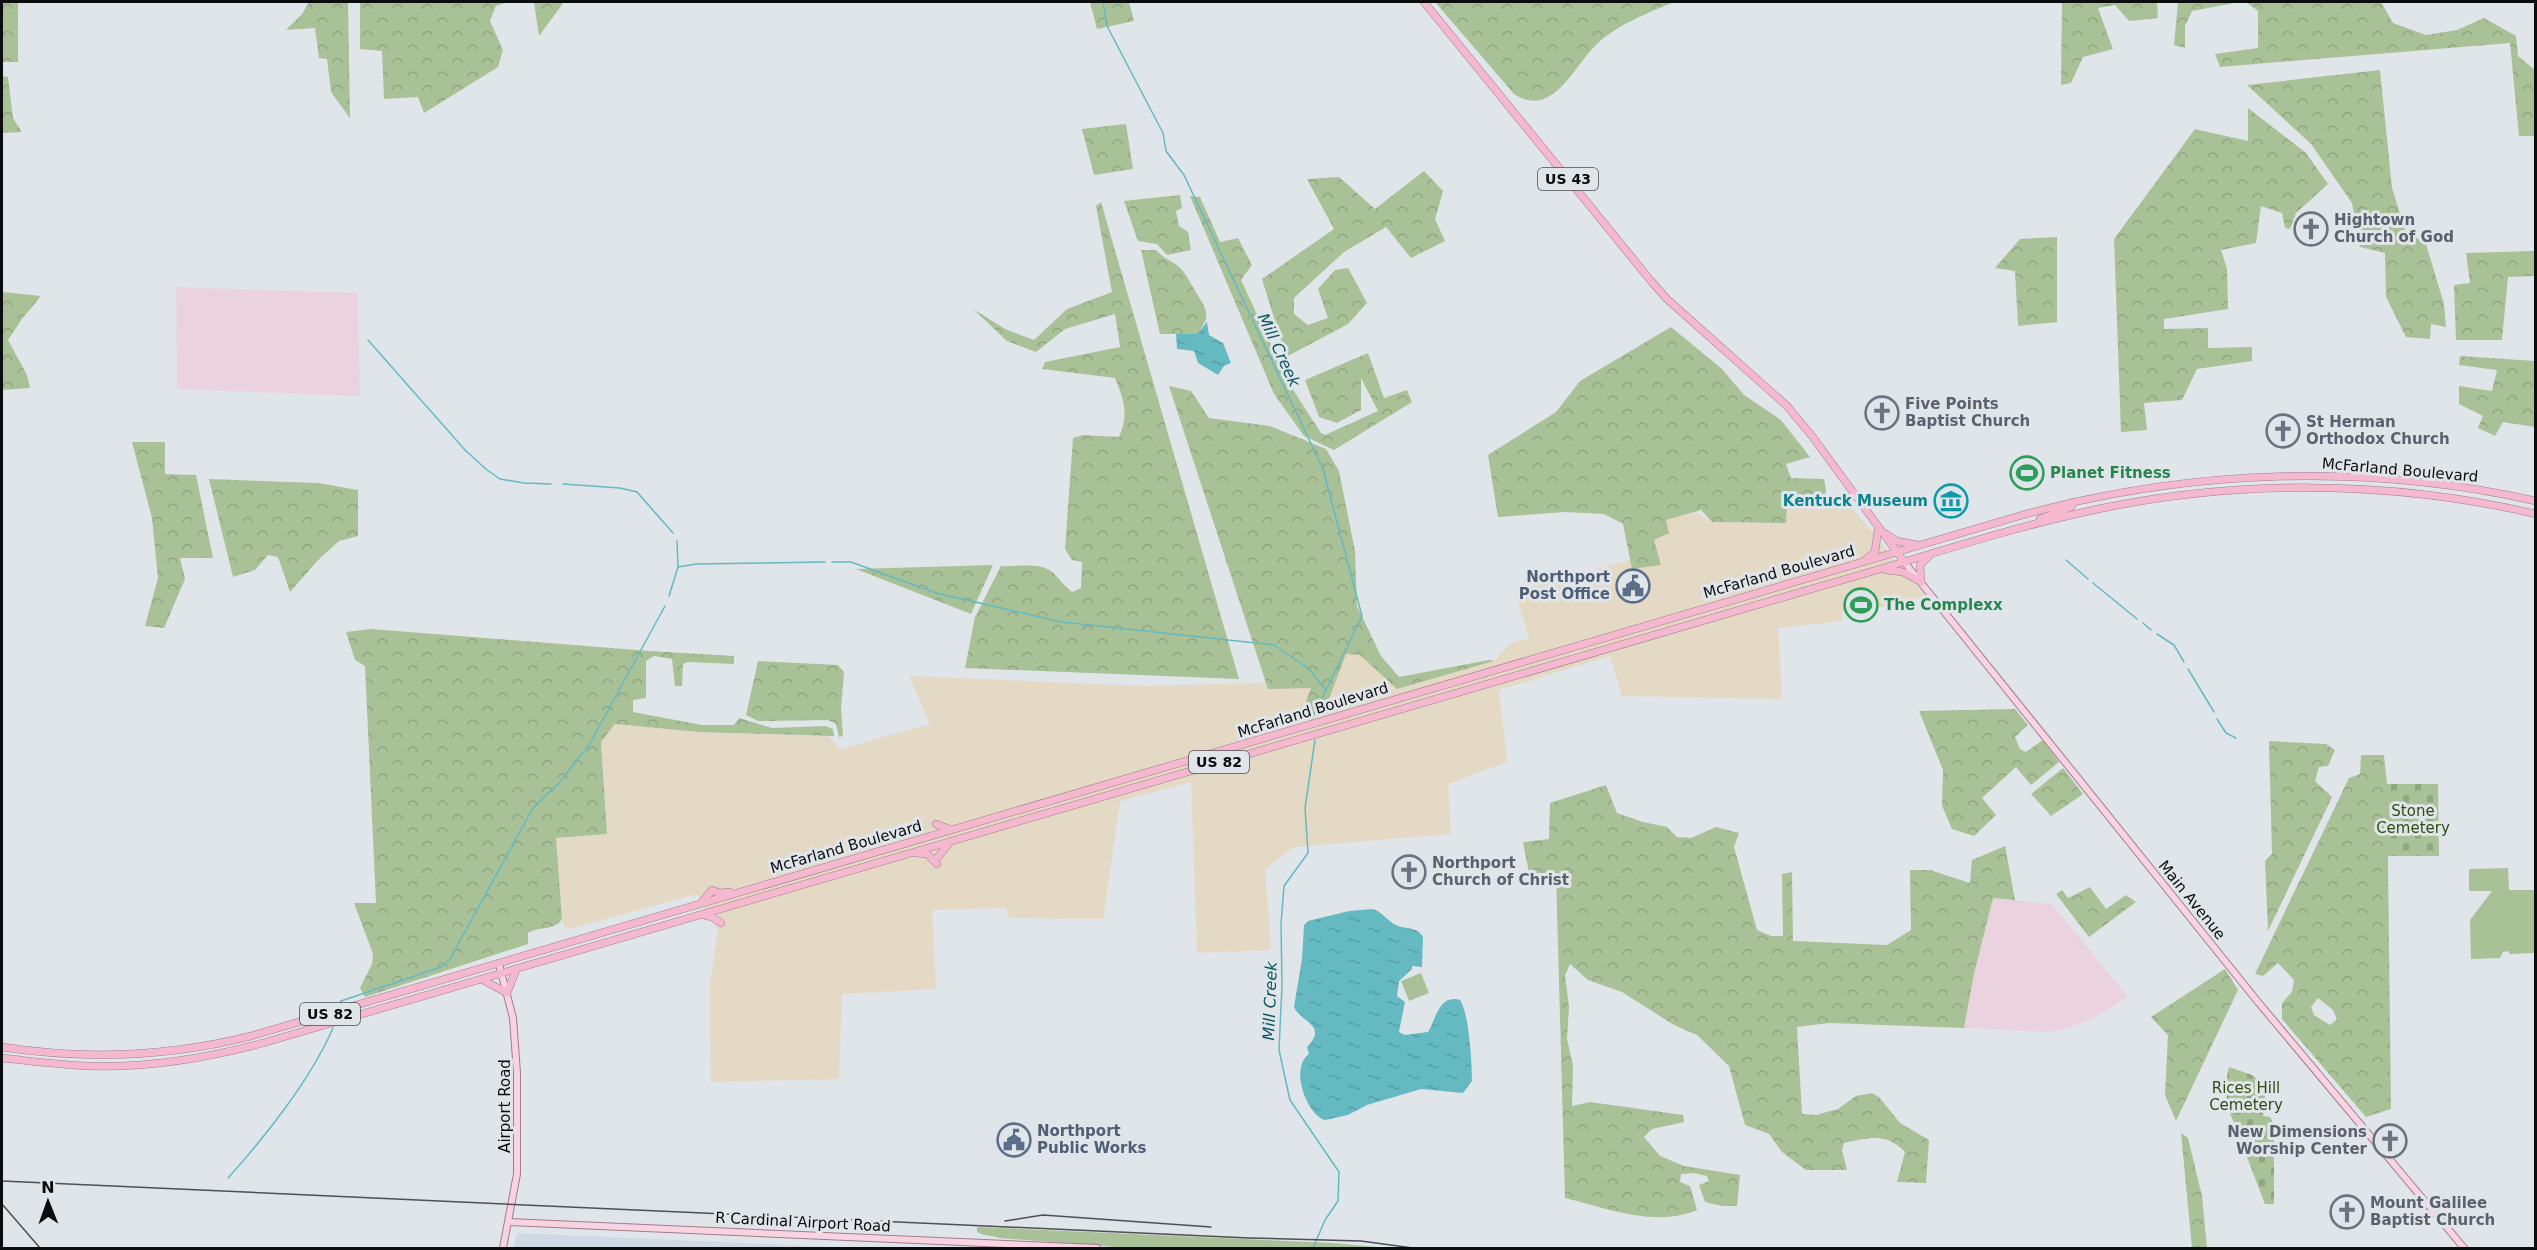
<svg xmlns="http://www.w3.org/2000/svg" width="2537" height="1250" font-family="'DejaVu Sans',sans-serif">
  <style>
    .commercial { fill: #e4d9c4 }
    .education { fill: #ead3de }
    .built { fill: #ced9e4 }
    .green { fill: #a9c197 }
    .forest { fill: url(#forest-crowns); fill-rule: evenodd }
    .cemetery { fill: url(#cemetery-stones) }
    .water { fill: url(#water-ripples) }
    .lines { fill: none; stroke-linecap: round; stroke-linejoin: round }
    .stream { stroke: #65bac2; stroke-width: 1.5 }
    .major-casing { stroke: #a27c8b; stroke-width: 8 }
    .highway-casing { stroke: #a27c8b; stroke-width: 8 }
    .major { stroke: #f8d4e2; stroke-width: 6 }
    .highway { stroke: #f4b8cf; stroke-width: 7 }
    .rail { stroke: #4e5053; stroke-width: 1.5 }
    .labels { text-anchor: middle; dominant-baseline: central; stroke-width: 6; stroke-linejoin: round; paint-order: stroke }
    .shield { fill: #e0e5ea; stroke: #4b4d50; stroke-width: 1.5 }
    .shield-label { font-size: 14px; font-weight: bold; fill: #0b0c0e }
    .worship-label { font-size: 15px; font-weight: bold; fill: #5b616d; stroke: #e0e5ea; text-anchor: start }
    .street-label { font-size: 15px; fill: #0b0c0e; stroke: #e0e5ea }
    .leisure-label { font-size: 15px; font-weight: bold; fill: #27864d; stroke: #e0e5ea; text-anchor: start }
    .culture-label { font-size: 15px; font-weight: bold; fill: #0d838f; stroke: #e0e5ea; text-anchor: end }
    .service-label { font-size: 15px; font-weight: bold; fill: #4e5e75; stroke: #e0e5ea; text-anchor: end }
    .park-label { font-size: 15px; fill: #304c12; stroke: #e0e5ea }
    .water-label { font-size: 16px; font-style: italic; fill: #0b575d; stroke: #e0e5ea }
  </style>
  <defs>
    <pattern id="forest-crowns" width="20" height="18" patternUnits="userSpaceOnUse" patternTransform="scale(1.5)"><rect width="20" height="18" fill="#a9c197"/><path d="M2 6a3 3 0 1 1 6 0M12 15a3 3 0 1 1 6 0" fill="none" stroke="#90a581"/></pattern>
    <pattern id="cemetery-stones" width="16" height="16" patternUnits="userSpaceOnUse" patternTransform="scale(1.5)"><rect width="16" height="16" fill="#a9c197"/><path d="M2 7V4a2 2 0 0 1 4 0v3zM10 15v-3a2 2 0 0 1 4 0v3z" fill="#90a581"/></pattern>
    <pattern id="water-ripples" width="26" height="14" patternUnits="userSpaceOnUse" patternTransform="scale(1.5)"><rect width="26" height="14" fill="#65bac2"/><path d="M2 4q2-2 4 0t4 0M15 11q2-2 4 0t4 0" fill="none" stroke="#569fa6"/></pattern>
  </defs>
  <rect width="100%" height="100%" fill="#e0e5ea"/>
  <polygon class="commercial" points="1787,506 1851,507 1928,599 1917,597 1916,609 1882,607 1842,613 1842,621 1778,628 1782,699 1622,696 1610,656 1499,690 1507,762 1448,784 1451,834 1294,847 1265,869 1271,950 1197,953 1191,782 1120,801 1103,919 1008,918 1006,908 932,910 936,989 842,994 839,1079 711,1082 710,984 718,930 697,894 566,930 562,919 556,838 607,834 601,742 615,724 699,732 828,736 840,749 930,724 909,676 1145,686 1328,681 1345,651 1366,652 1397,689 1494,661 1511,643 1529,638 1515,592 1633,559 1665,520 1696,512 1712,522 1786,523"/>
  <g class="education">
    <polygon points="176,287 358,293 360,396 177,389"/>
    <polygon points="1993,898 2052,904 2128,997 2092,1019 2068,1028 2047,1032 1964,1028 1974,974"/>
  </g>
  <polygon class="built" points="517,1233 811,1246 870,1248 514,1248"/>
  <g class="green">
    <polygon points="2508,868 2509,890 2534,890 2535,953 2510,954 2508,951 2503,952 2500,958 2471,959 2470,920 2492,891 2469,891 2469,869"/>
    <polygon points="1421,973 1429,993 1409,1001 1401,981"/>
    <path d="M977,1227L1332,1243L1389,1248H1128L999,1238C991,1235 983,1236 977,1232Z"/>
  </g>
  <g class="forest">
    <rect x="2" y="2" width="16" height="60"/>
    <polygon points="309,2 348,2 350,118 331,92 327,59 319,58 315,28 286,30 302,14"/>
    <polygon points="360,2 507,2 496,6 490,21 503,50 498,67 424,113 418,97 384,99 382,51 360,49"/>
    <polygon points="533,2 564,2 539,36 534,2"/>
    <polygon points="1090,2 1129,2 1134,21 1097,29"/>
    <path d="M1435,2H1674C1648,13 1616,25 1596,45C1573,67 1553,119 1514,94Z"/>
    <polygon points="2062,2 2157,2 2158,18 2129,21 2115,5 2098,8 2113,49 2083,57 2071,83 2061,85"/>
    <polygon points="2178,2 2240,2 2192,11 2185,26 2185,48 2174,45"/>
    <polygon points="2246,2 2381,2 2393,23 2426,35 2457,30 2484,18 2516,36 2518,56 2535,70 2535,136 2519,136 2510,43 2220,67 2215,54 2258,48 2258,11"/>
    <polygon points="2380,70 2392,188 2405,230 2426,244 2444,304 2446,327 2431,324 2430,339 2406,337 2386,297 2385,253 2360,247 2352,203 2311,144 2247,85"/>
    <polygon points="2,76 8,77 13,118 22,132 2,133"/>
    <polygon points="2248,108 2306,153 2328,184 2296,213 2290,229 2285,228 2282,213 2261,206 2256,243 2221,250 2227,269 2228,309 2164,319 2164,329 2208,328 2208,348 2252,347 2252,361 2197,369 2182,400 2144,403 2147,430 2121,432 2114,239 2195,129 2248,141"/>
    <polygon points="1126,124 1133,169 1094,175 1082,129"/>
    <polygon points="1424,171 1443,191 1435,219 1445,241 1411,258 1386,227 1344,252 1294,298 1294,314 1308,325 1328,318 1318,289 1335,270 1348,268 1367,303 1348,324 1286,357 1262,279 1334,229 1307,179 1339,177 1375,209"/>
    <polygon points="1180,195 1182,208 1176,211 1179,226 1188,232 1191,250 1167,255 1157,244 1138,241 1124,201"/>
    <polygon points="1190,196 1200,197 1220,242 1238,238 1252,265 1241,280 1290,385 1321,433 1325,435 1378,411 1361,378 1361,410 1337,423 1319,417 1305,380 1368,353 1384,398 1407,390 1412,402 1334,450 1304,436 1274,394"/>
    <path d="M1101,202L1239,679L965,668L975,617L1001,566C1015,567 1038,562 1051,571C1057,576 1064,586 1072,592L1081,588L1082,562L1072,560L1065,549L1073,438L1083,435L1119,437C1129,415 1124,400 1115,378L1042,369L1045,362L1120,347L1115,314L1065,329L1036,352L1007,341L973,309L1005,329L1034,340L1067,309L1112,292L1096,206Z"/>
    <polygon points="2057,237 2057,322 2018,326 2015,271 1995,268 2020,239"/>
    <path d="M1141,250H1156C1163,258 1170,260 1178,266C1186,273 1189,281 1194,289C1206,309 1213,314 1197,334H1160Z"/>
    <polygon points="2535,251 2535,276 2508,277 2502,340 2456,340 2454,285 2470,283 2466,253"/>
    <polygon points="2,292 41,296 22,319 8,340 27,375 30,388 2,390"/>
    <polygon points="1671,327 1722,369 1744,395 1781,420 1810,457 1786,464 1791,478 1824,479 1826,491 1821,505 1787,506 1786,523 1712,522 1701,510 1666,520 1669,533 1654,540 1661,565 1632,569 1623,524 1604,514 1565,512 1498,517 1488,455 1556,412 1580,381"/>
    <polygon points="2460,356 2535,361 2535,427 2503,422 2495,436 2478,428 2483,416 2459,404 2459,386 2492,391 2497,370 2459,365"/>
    <polygon points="1169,386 1191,391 1209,418 1270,426 1326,449 1339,471 1355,551 1357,606 1381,656 1399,677 1489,660 1494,661 1397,689 1360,655 1346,654 1324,712 1300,718 1311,688 1268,689"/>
    <polygon points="132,442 165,442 165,474 196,475 213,558 180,558 185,579 164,628 145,626 158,578 152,518"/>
    <polygon points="209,479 318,483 358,490 358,536 339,541 319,559 290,592 278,557 268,555 255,570 233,577"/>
    <polygon points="993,565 971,614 856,569"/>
    <path d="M371,629L649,651L734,656V664L688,662L683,664L682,686H675L672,659L654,656L646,661V698L633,700V712L702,725H734L739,718L772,728L825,726L833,729L834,736L699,732L615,724L601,742L607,834L556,838L562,919C555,931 539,926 528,933V944L365,997L360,988L372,964L373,954L354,903H376L365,666L355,660L346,632Z"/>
    <polygon points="758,661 838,665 844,672 841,709 843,736 839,737 836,724 828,720 758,721 746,715"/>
    <polygon points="2015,709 2028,725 2015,737 2020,749 2026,752 2043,740 2059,762 2031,785 2016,767 1982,798 1996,815 1974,836 1952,829 1942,806 1943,770 1919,711"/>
    <polygon points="2269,741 2326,744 2335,750 2328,766 2319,767 2315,781 2332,797 2268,931 2265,861 2272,854"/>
    <path d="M2361,755H2384L2387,784L2391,1109L2366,1117L2282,1019V1003L2292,992L2294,980L2278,963L2263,976L2255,974L2349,778L2360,774ZM2318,998L2333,1010L2337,1019L2330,1025L2314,1015L2311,1007Z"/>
    <polygon points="2063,768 2083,794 2051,816 2031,794"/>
    <path d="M1606,785L1617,813L1643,822L1667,827L1677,837L1691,838L1716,827L1739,833L1734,847L1757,930L1771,936H1783L1782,874L1792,872L1793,941L1887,945L1911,930L1910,870H1930L1970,883L1972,860L2005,846L2015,900L1993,898L1974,974L1964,1028L1829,1023L1797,1027L1802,1114L1816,1115L1838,1109L1856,1096L1872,1093L1879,1097L1900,1123L1929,1140L1926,1183L1897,1182L1905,1152C1886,1132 1868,1138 1844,1143L1842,1150L1847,1170H1806L1782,1152L1769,1134L1745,1125L1729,1066L1697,1035L1674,1025L1622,992L1588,980L1570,964L1565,975L1569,1007L1567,1039L1573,1066L1572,1106L1590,1102L1683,1115L1684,1122L1652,1129L1644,1137L1660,1156L1684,1166L1740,1175L1737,1206H1722L1705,1202L1699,1185L1709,1181L1707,1176L1694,1173L1681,1174L1680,1182L1690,1186L1697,1210C1656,1228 1606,1208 1565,1198L1556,873H1529L1523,842L1549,839L1550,803Z"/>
    <polygon points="2090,887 2106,909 2126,895 2136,902 2089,937 2056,894 2062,890 2068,898"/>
    <polygon points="2225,969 2238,990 2176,1121 2165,1095 2168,1035 2151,1017"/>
    <polygon points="2181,1133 2188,1138 2202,1196 2207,1248 2192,1248"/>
  </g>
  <g class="cemetery">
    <polygon points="2387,784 2438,784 2439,856 2387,856"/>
    <polygon points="2229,1067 2252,1075 2266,1086 2263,1116 2270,1117 2274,1125 2274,1204 2265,1204 2227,1105 2226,1082"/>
  </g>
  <g class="water">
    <polygon points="1207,322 1209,335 1223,343 1231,363 1224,366 1218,375 1198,363 1194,351 1177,349 1176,334 1197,334"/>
    <path d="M1372,909C1382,911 1387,921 1396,925C1406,930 1417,926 1423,937L1422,967L1412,966V969L1399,981L1397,996L1405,1002L1399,1032L1405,1035L1428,1032C1436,1019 1439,994 1460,1000C1469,1013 1472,1063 1472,1081L1463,1093L1421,1089L1367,1105L1348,1115L1325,1120C1307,1115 1289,1068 1309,1054L1307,1047C1329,1025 1300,1022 1294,1007L1302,959L1304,925L1308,921L1349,911Z"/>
  </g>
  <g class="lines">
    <g class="stream">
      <polyline points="1103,2 1107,26 1163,133 1166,151 1184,175 1323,469 1362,616 1312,719"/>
      <polyline points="368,340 465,450 487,470 500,479 524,483 551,484"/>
      <polyline points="563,484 620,488 637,492 673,533"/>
      <polyline points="2066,560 2088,579"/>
      <polyline points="832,562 851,562 936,593 1062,622 1274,645 1309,669 1326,690"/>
      <polyline points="678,567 696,564 825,562"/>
      <polyline points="2093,583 2137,619"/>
      <polyline points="669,596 678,567 677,541"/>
      <polyline points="2143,623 2151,630"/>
      <polyline points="2157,634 2174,645 2184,662"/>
      <polyline points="2188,669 2214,712"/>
      <polyline points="2217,719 2226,733 2236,738"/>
      <polyline points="338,1006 341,1001 441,967 450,959 533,808 559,783 589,745 665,606"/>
      <path d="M228,1178C265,1137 311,1079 333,1028"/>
      <polyline points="1313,1248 1325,1220 1338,1201 1339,1172 1290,1100 1279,1050 1282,985 1281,924 1284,886 1308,853 1305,808 1315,740"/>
    </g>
    <defs>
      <g id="major">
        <polyline points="1905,563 2258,1002 2464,1248"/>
        <polyline points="499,964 513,1018 517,1073 517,1174 503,1248"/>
        <polyline points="509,1222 1097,1248"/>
      </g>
      <g id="highway">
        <polyline points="1424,2 1651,281 1667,299 1787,406 1812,436 1905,563"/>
        <polyline points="2040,519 2071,507 2073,502"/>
        <polyline points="1886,534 1897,541 1917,545"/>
        <polyline points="1865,560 1875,552 1878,529"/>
        <polyline points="1887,570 1903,572 1921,582"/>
        <polyline points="1921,582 1920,565 1929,556"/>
        <polyline points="936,824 949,829"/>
        <polyline points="916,853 927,854 937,864"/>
        <polyline points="937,858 950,842"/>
        <polyline points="702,902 712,890 719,893 729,892"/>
        <polyline points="704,915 712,917 721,923"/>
        <polyline points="483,980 507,993 516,970"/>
        <path d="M2,1047C86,1060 168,1057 251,1036L2026,514C2192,469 2368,463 2536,501"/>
        <path d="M2,1058C31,1061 60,1065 89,1066C148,1068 207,1058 263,1043L1818,587C1905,563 1991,533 2080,513C2228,479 2388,479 2536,514"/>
      </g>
    </defs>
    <use href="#major" class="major-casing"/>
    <use href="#highway" class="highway-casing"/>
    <use href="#major" class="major"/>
    <use href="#highway" class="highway"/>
    <g class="rail">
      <polyline points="2,1181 1249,1238 1361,1241 1413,1248"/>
      <polyline points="2,1204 40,1248"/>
      <polyline points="1005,1221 1043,1215 1211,1227"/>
    </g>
  </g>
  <defs>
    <symbol id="church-ring" viewBox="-11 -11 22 22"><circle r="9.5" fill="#e0e5ea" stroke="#6b7280" stroke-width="1.5"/><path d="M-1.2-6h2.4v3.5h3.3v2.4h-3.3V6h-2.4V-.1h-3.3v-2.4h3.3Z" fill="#6b7280"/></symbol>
    <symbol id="stadium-ring" viewBox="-11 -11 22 22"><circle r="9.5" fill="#e0e5ea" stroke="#2e9e5b" stroke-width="1.5"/><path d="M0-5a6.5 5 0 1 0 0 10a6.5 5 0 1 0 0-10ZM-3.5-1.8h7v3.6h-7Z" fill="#2e9e5b"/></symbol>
    <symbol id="museum-ring" viewBox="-11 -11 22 22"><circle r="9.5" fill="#e0e5ea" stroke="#0f9aa8" stroke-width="1.5"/><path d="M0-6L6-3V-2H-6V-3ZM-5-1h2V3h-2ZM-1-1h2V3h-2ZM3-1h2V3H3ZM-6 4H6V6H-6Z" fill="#0f9aa8"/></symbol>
    <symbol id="civic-ring" viewBox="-11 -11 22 22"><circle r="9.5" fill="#e0e5ea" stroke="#5c6f8a" stroke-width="1.5"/><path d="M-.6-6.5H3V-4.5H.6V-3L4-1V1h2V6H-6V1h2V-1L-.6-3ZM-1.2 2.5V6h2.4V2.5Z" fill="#5c6f8a"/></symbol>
  </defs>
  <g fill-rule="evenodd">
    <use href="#church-ring" x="2292" y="210" width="38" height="38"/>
    <use href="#church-ring" x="1863" y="394" width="38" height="38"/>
    <use href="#church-ring" x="2264" y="412" width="38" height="38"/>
    <use href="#stadium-ring" x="2008" y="454" width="38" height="38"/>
    <use href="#museum-ring" x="1932" y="482" width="38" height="38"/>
    <use href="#civic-ring" x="1614" y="567" width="38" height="38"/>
    <use href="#stadium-ring" x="1842" y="586" width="38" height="38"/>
    <use href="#church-ring" x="1390" y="853" width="38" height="38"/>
    <use href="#civic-ring" x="995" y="1121" width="38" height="38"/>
    <use href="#church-ring" x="2371" y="1122" width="38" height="38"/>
    <use href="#church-ring" x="2328" y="1193" width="38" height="38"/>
  </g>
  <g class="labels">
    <g class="shield">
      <rect x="1538" y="168" width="60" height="22" rx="4.5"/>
      <rect x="1189" y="751" width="60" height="22" rx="4.5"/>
      <rect x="300" y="1003" width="60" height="22" rx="4.5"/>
    </g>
    <g class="shield-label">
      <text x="1568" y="179">US 43</text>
      <text x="1219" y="762">US 82</text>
      <text x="330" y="1014">US 82</text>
    </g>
    <g class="worship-label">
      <text x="2334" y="220">Hightown<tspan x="2334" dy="17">Church of God</tspan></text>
      <text x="1905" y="404">Five Points<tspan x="1905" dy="17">Baptist Church</tspan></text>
      <text x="2306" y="422">St Herman<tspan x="2306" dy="17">Orthodox Church</tspan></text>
      <text x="1432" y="863">Northport<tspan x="1432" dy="17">Church of Christ</tspan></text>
      <text x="2367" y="1132" text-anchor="end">New Dimensions<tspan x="2367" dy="17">Worship Center</tspan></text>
      <text x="2370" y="1203">Mount Galilee<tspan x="2370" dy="17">Baptist Church</tspan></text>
    </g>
    <g class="street-label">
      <text transform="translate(2400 470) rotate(5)">McFarland Boulevard</text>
      <text transform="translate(1779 572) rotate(-16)">McFarland Boulevard</text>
      <text transform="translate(1313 710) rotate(-17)">McFarland Boulevard</text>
      <text transform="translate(846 847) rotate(-16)">McFarland Boulevard</text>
      <text transform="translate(2192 900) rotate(51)">Main Avenue</text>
      <text transform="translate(505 1106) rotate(-90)">Airport Road</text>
      <text transform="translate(803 1222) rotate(3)">R Cardinal Airport Road</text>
    </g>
    <g class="leisure-label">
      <text x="2050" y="473">Planet Fitness</text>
      <text x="1884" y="605">The Complexx</text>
    </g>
    <g class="culture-label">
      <text x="1928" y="501">Kentuck Museum</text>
    </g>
    <g class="service-label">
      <text x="1610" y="577">Northport<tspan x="1610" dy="17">Post Office</tspan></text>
      <text x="1037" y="1131" text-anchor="start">Northport<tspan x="1037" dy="17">Public Works</tspan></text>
    </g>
    <g class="park-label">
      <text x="2413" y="811">Stone<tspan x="2413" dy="17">Cemetery</tspan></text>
      <text x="2246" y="1088">Rices Hill<tspan x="2246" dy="17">Cemetery</tspan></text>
    </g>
    <g class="water-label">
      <text transform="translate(1279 350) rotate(65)">Mill Creek</text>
      <text transform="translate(1270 1001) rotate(-88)">Mill Creek</text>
    </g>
  </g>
  <rect width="2537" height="1250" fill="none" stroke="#0b0c0e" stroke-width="6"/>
  <g transform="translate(48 1202) rotate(359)" stroke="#e0e5ea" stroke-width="4.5" paint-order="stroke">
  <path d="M0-4.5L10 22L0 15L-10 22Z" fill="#0b0c0e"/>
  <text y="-9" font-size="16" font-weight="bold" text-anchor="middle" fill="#0b0c0e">N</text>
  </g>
</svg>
